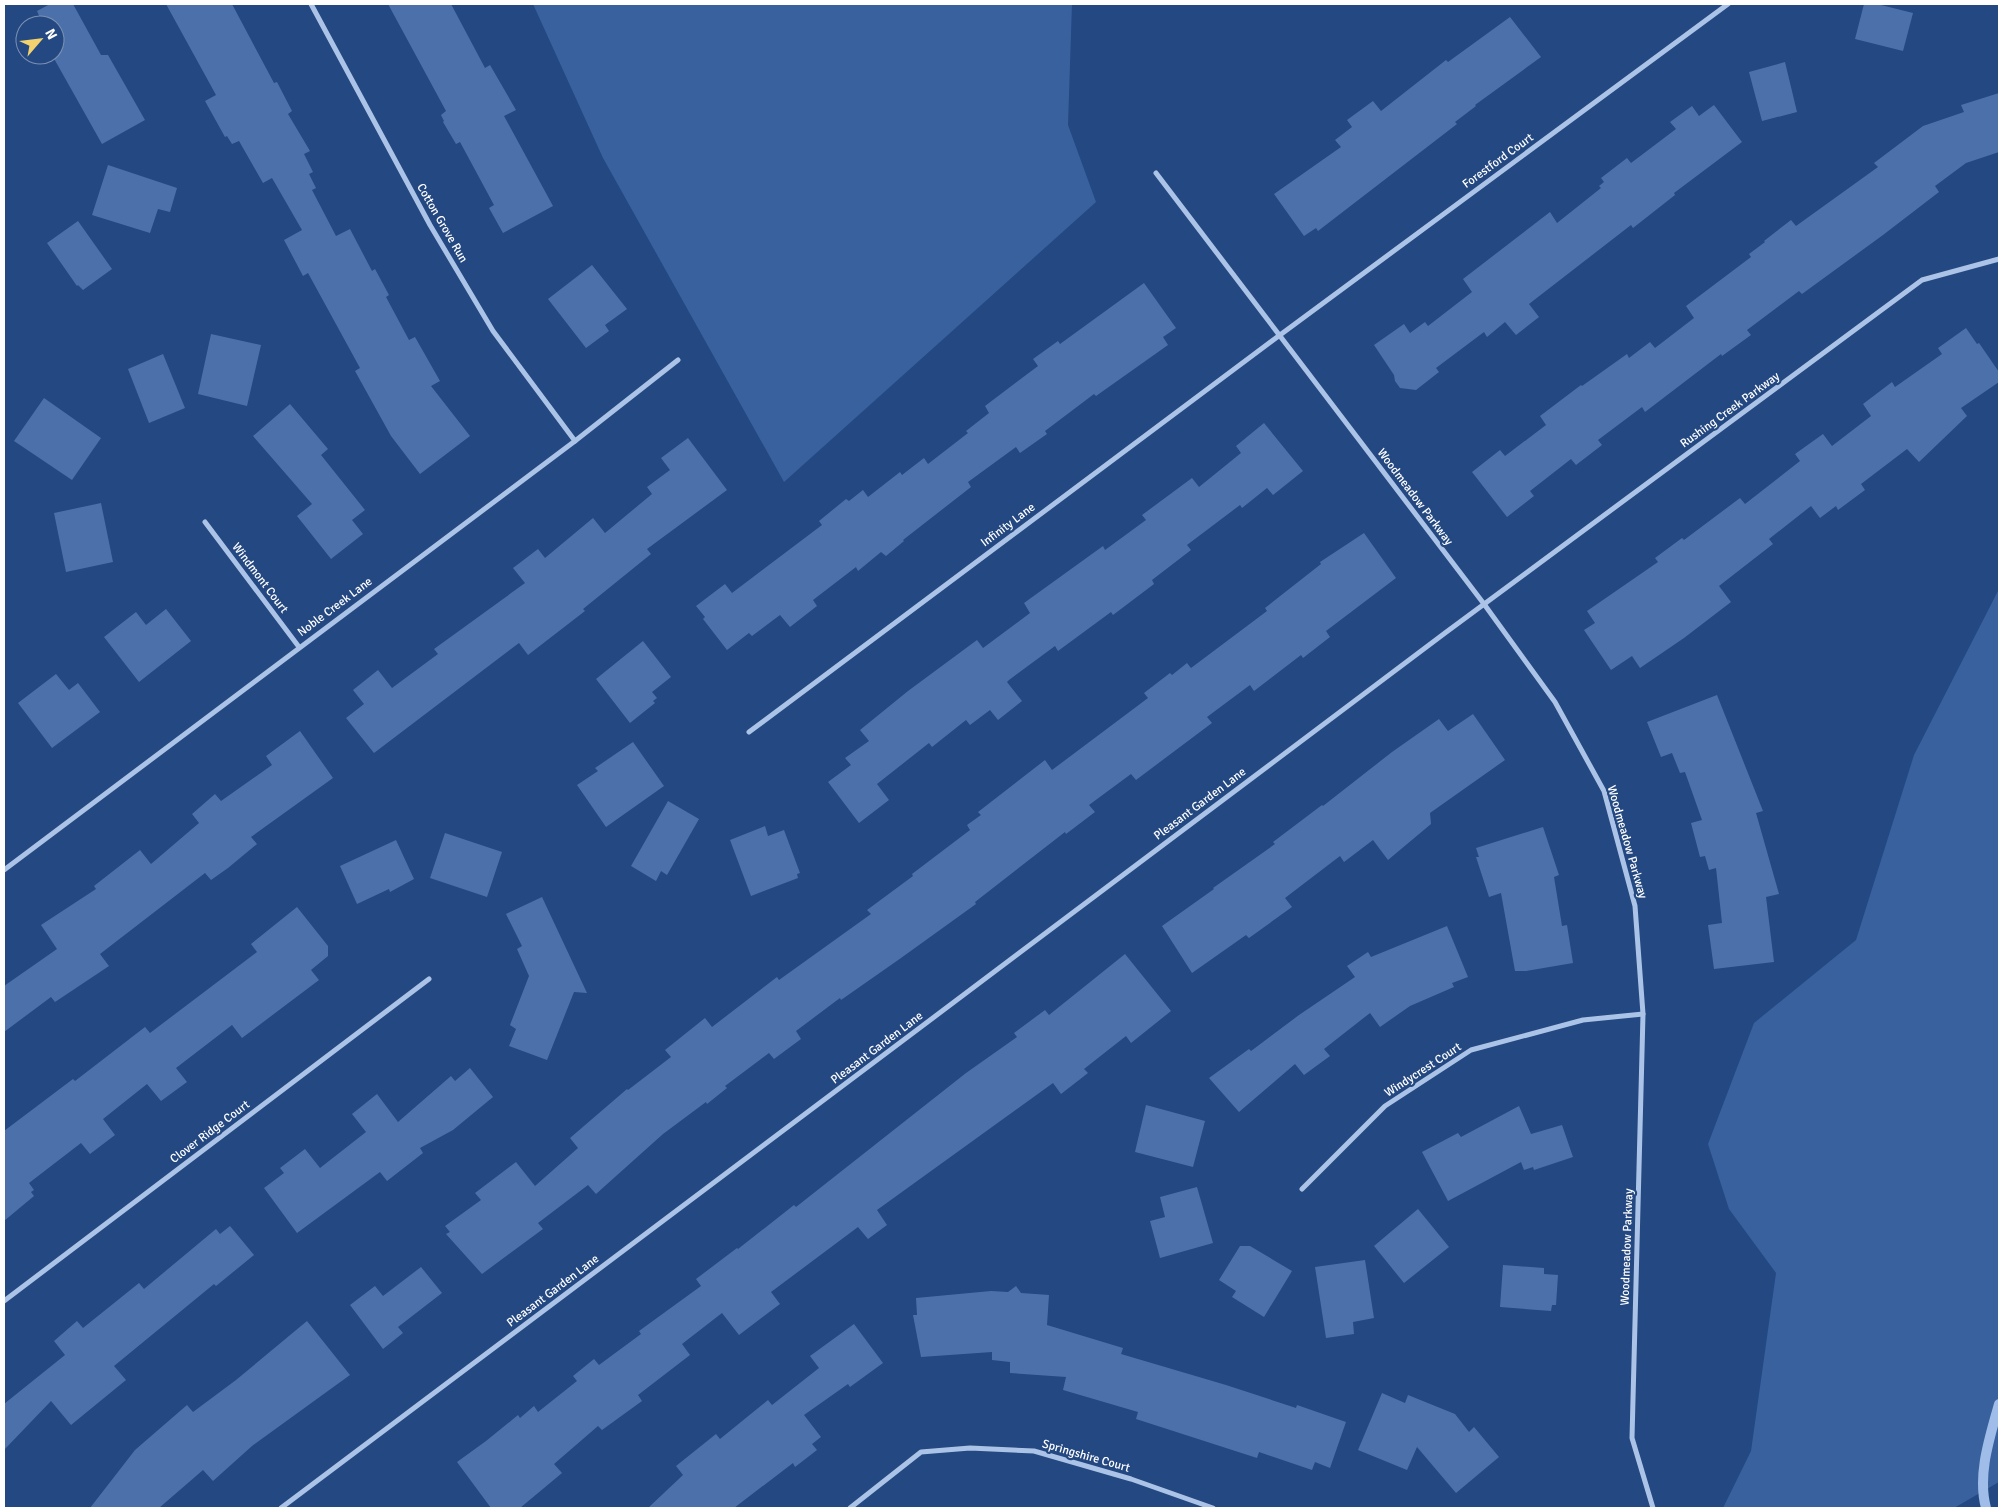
<svg xmlns="http://www.w3.org/2000/svg" width="2003" height="1512" font-family="Signika,sans-serif">
  <style>
    .green { fill: #38619e }
    .lines { fill: none; stroke-linecap: round; stroke-linejoin: round }
    .stream { stroke: #9fbde8; stroke-width: 10 }
    .building { fill: #4c71aa }
    .minor { stroke: #abc3e7; stroke-width: 5 }
    .labels { text-anchor: middle; dominant-baseline: central; stroke-width: 4.5; stroke-linejoin: round; paint-order: stroke }
    .street-label { font-size: 12px; fill: #fff; stroke: #244881 }
  </style>
  <rect width="100%" height="100%" fill="#244881"/>
  <g class="green">
    <polygon points="533,4 1072,4 1068,125 1096,202 784,482 603,158"/>
    <polygon points="1999,589 1999,1482 1954,1508 1723,1508 1751,1451 1776,1273 1729,1209 1708,1144 1754,1023 1856,940 1914,755"/>
  </g>
  <g class="lines">
    <path class="stream" d="M1986,1508C1977,1474 1990,1437 1999,1404"/>
  </g>
  <g class="building">
    <polygon points="50,4 73,4 101,55 108,55 145,120 102,144 52,55 55,55 55,25 35,25 33,22 40,18 37,11"/>
    <polygon points="166,4 232,4 274,83 277,82 292,111 288,114 310,151 304,154 313,172 309,174 316,188 312,190 336,236 350,229 372,271 375,269 389,295 386,297 409,340 415,337 440,381 431,386 470,436 420,474 391,436 355,371 360,368 308,273 303,276 284,240 302,230 272,178 263,183 239,141 232,144 227,136 225,137 205,101 216,95"/>
    <polygon points="388,4 451,4 485,68 490,65 516,110 504,116 553,206 503,233 489,208 494,205 460,142 456,144 443,122 444,121 441,115 446,111"/>
    <polygon points="1864,4 1877,4 1913,13 1903,51 1855,39"/>
    <polygon points="1510,17 1541,57 1475,105 1476,106 1455,122 1457,124 1318,231 1316,228 1304,236 1274,194 1341,147 1335,140 1352,127 1347,120 1373,101 1381,111 1446,60 1448,62"/>
    <polygon points="1785,62 1797,112 1762,121 1749,72"/>
    <polygon points="1999,93 1999,152 1966,163 1935,186 1939,192 1883,235 1802,294 1799,291 1747,330 1751,335 1722,356 1721,354 1645,412 1642,407 1598,440 1602,445 1576,465 1571,459 1530,491 1534,496 1507,517 1472,472 1500,450 1505,456 1546,425 1540,416 1581,385 1582,386 1627,354 1629,358 1650,342 1655,348 1694,318 1686,306 1751,257 1749,254 1765,242 1764,241 1791,220 1796,226 1878,167 1874,163 1923,126 1964,112 1961,105"/>
    <polygon points="1714,105 1742,142 1674,193 1675,195 1633,228 1631,225 1529,304 1539,317 1516,335 1505,322 1487,337 1484,332 1436,368 1439,372 1416,390 1400,388 1395,381 1394,375 1374,345 1404,324 1410,333 1425,322 1428,326 1472,292 1463,279 1550,212 1557,223 1601,188 1599,186 1604,182 1601,178 1627,158 1631,163 1676,129 1670,122 1692,106 1699,116"/>
    <polygon points="108,165 177,188 170,212 158,209 150,233 92,215"/>
    <polygon points="78,221 112,269 83,290 78,285 77,286 47,243"/>
    <polygon points="592,265 627,309 605,325 609,331 586,348 548,299"/>
    <polygon points="1144,283 1176,328 1163,337 1168,345 1096,396 1094,394 1045,431 1047,434 1020,453 1016,447 968,482 971,487 903,540 904,541 886,556 881,552 858,571 856,567 813,600 817,606 790,627 780,615 752,636 749,633 727,650 703,619 705,617 696,606 725,584 732,593 822,525 819,521 846,499 849,501 863,490 868,497 900,472 902,475 924,458 928,464 968,433 966,431 989,413 985,406 1038,366 1033,359 1058,341 1060,344"/>
    <polygon points="1966,328 1977,344 1979,343 1999,372 1999,382 1961,408 1967,416 1919,462 1907,449 1861,484 1865,490 1838,510 1836,506 1820,518 1811,506 1769,539 1773,544 1719,586 1731,602 1684,638 1640,668 1632,656 1611,670 1584,630 1595,623 1587,611 1658,562 1655,558 1682,538 1684,540 1740,498 1745,504 1800,461 1795,454 1823,434 1832,446 1871,416 1863,404 1892,382 1895,387 1942,354 1938,348"/>
    <polygon points="211,334 261,345 247,406 198,394"/>
    <polygon points="163,354 185,408 149,423 128,369"/>
    <polygon points="44,398 101,438 72,480 14,441"/>
    <polygon points="290,404 328,449 321,455 365,510 352,520 363,534 331,559 297,516 312,504 253,436"/>
    <polygon points="1264,423 1303,471 1273,495 1267,488 1242,508 1240,505 1187,545 1191,550 1152,580 1154,584 1113,615 1111,612 1058,651 1055,646 1009,680 1007,682 1022,701 998,720 990,710 970,725 966,720 932,747 929,743 877,784 889,800 859,823 828,782 851,765 845,758 869,741 860,730 908,691 977,640 983,648 1030,613 1024,603 1103,546 1105,550 1146,520 1142,515 1192,478 1199,487 1241,453 1236,446"/>
    <polygon points="688,438 727,490 647,549 651,554 583,609 585,611 528,655 519,643 374,753 346,718 364,704 353,690 378,670 392,688 438,654 434,649 525,583 513,568 538,549 545,558 593,518 605,533 652,494 647,487 670,470 661,458"/>
    <polygon points="101,503 113,562 66,572 54,513"/>
    <polygon points="1364,533 1396,578 1326,631 1330,637 1303,658 1301,655 1254,691 1250,685 1207,717 1212,723 1136,780 1131,774 1089,805 1095,812 1066,834 1065,832 975,902 976,904 901,958 841,1000 840,998 796,1031 801,1039 774,1059 769,1053 725,1086 727,1088 707,1104 706,1102 663,1134 596,1194 588,1185 538,1223 543,1229 482,1274 446,1234 450,1232 445,1226 481,1200 475,1193 516,1162 535,1186 578,1148 570,1138 627,1089 628,1090 671,1057 665,1050 705,1018 712,1027 777,977 779,980 871,914 867,910 913,876 912,874 970,830 967,825 981,815 978,812 1045,760 1052,770 1148,698 1144,693 1170,673 1172,675 1187,663 1191,668 1267,611 1265,608 1321,564 1320,562"/>
    <polygon points="166,609 191,641 139,682 104,637 136,612 146,625"/>
    <polygon points="643,641 671,677 652,692 657,698 653,701 655,703 630,723 596,679"/>
    <polygon points="56,674 69,690 78,683 100,712 52,748 18,703"/>
    <polygon points="1717,695 1763,811 1756,813 1779,894 1766,897 1774,962 1714,969 1708,925 1722,923 1716,868 1709,870 1705,856 1700,857 1691,823 1702,820 1685,772 1680,773 1672,753 1661,757 1647,722"/>
    <polygon points="1473,714 1505,760 1430,813 1431,824 1388,860 1373,840 1344,862 1340,856 1285,898 1292,907 1249,938 1246,935 1192,973 1162,926 1214,889 1213,888 1275,844 1273,842 1322,805 1323,806 1392,752 1439,719 1448,731"/>
    <polygon points="300,731 333,778 251,837 257,844 228,868 211,880 205,873 100,954 109,966 55,1002 51,997 4,1032 4,986 57,949 41,925 96,889 94,886 140,850 151,864 199,823 192,814 215,794 221,801 272,765 266,756"/>
    <polygon points="633,742 664,786 606,827 577,785 598,771 595,768"/>
    <polygon points="668,801 699,819 667,875 661,871 656,881 631,866"/>
    <polygon points="765,826 768,836 784,830 800,873 797,874 798,878 751,896 730,840"/>
    <polygon points="1543,827 1559,875 1554,877 1562,926 1567,925 1573,963 1526,971 1515,971 1501,893 1489,897 1476,857 1479,857 1476,848"/>
    <polygon points="445,833 502,852 487,897 430,878"/>
    <polygon points="396,840 414,879 390,892 389,889 357,904 340,866"/>
    <polygon points="542,897 587,993 574,992 547,1060 509,1046 516,1029 510,1025 529,976 517,949 522,946 506,914"/>
    <polygon points="297,907 328,946 328,956 311,970 319,980 242,1038 232,1025 176,1068 187,1082 161,1101 147,1084 103,1119 115,1135 90,1154 81,1143 29,1183 34,1190 31,1192 34,1196 4,1221 4,1131 73,1079 75,1081 145,1027 150,1033 257,952 251,944"/>
    <polygon points="1447,926 1468,977 1452,983 1454,987 1410,1006 1380,1027 1370,1013 1324,1049 1330,1056 1304,1075 1295,1064 1239,1112 1209,1078 1249,1049 1251,1051 1299,1015 1355,977 1347,966 1368,952 1371,957"/>
    <polygon points="1125,954 1171,1011 1131,1043 1126,1036 1084,1069 1088,1073 1061,1094 1053,1083 877,1210 887,1225 868,1239 858,1227 771,1292 780,1304 739,1335 722,1313 682,1344 690,1355 638,1395 642,1401 602,1430 598,1426 554,1464 562,1473 520,1508 491,1508 457,1462 486,1441 518,1415 520,1418 534,1406 538,1412 577,1381 573,1376 594,1359 599,1365 641,1334 639,1331 701,1286 696,1279 737,1248 738,1249 794,1205 796,1207 966,1073 1017,1037 1014,1033 1045,1010 1049,1015"/>
    <polygon points="470,1068 493,1097 453,1130 420,1148 423,1153 387,1181 380,1172 297,1233 264,1188 284,1173 280,1168 305,1149 320,1168 366,1132 352,1114 377,1094 398,1122 451,1076 455,1081"/>
    <polygon points="1146,1105 1205,1121 1193,1167 1135,1152"/>
    <polygon points="1519,1106 1531,1134 1562,1125 1573,1157 1534,1170 1533,1167 1524,1170 1521,1162 1448,1201 1422,1152 1458,1133 1461,1137"/>
    <polygon points="1197,1187 1213,1243 1160,1258 1150,1221 1165,1217 1160,1197"/>
    <polygon points="1418,1209 1449,1247 1404,1283 1374,1246"/>
    <polygon points="230,1226 254,1255 216,1286 214,1284 114,1366 126,1380 71,1425 51,1401 4,1450 4,1404 65,1355 54,1341 77,1321 83,1328 139,1283 144,1289 216,1229 220,1234"/>
    <polygon points="1240,1246 1250,1246 1292,1271 1264,1317 1232,1297 1236,1291 1219,1280"/>
    <polygon points="1365,1260 1374,1318 1353,1322 1354,1334 1326,1338 1315,1267"/>
    <polygon points="1503,1265 1544,1268 1544,1274 1558,1275 1556,1305 1552,1305 1551,1311 1500,1307"/>
    <polygon points="421,1267 442,1293 398,1327 403,1333 383,1349 350,1305 375,1286 383,1296"/>
    <polygon points="1016,1286 1021,1293 1049,1295 1047,1325 1123,1348 1121,1354 1226,1385 1296,1408 1297,1405 1346,1422 1330,1468 1315,1462 1312,1470 1259,1452 1257,1458 1136,1419 1138,1412 1063,1390 1066,1377 1010,1373 1010,1362 992,1360 992,1352 921,1357 913,1315 917,1315 916,1298 991,1291 1008,1292"/>
    <polygon points="307,1321 350,1375 252,1446 213,1481 203,1470 159,1508 90,1508 135,1450 187,1405 193,1412 236,1380"/>
    <polygon points="854,1324 883,1363 850,1387 848,1384 804,1415 821,1437 812,1444 817,1450 795,1467 793,1463 734,1508 648,1508 683,1475 676,1466 716,1434 720,1439 768,1400 772,1405 819,1368 810,1356"/>
    <polygon points="1382,1393 1405,1403 1408,1395 1455,1414 1469,1432 1474,1427 1499,1457 1456,1493 1417,1447 1407,1470 1358,1450"/>
  </g>
  <g class="lines">
    <g class="minor">
      <polyline points="311,4 430,225 493,331 575,441"/>
      <polyline points="1156,173 1484,604 1555,702 1604,791 1635,906 1643,1014 1632,1438 1653,1508"/>
      <polyline points="205,522 299,647"/>
      <polyline points="749,732 1280,335 1728,4"/>
      <polyline points="4,870 575,441 678,360"/>
      <polyline points="1302,1189 1385,1106 1471,1050 1583,1020 1643,1014"/>
      <polyline points="4,1301 429,979"/>
      <polyline points="281,1508 1445,633 1922,280 1999,259"/>
      <polyline points="850,1508 921,1452 970,1448 1034,1451 1131,1479 1213,1508"/>
    </g>
  </g>
  <g class="labels">
    <g class="street-label">
      <text transform="translate(1498 161) rotate(-36)">Forestford Court</text>
      <text transform="translate(442 223) rotate(60)">Cotton Grove Run</text>
      <text transform="translate(1730 410) rotate(-36)">Rushing Creek Parkway</text>
      <text transform="translate(1415 497) rotate(53)">Woodmeadow Parkway</text>
      <text transform="translate(1008 525) rotate(-37)">Infinity Lane</text>
      <text transform="translate(260 578) rotate(53)">Windmont Court</text>
      <text transform="translate(335 607) rotate(-37)">Noble Creek Lane</text>
      <text transform="translate(1200 804) rotate(-37)">Pleasant Garden Lane</text>
      <text transform="translate(1627 842) rotate(74)">Woodmeadow Parkway</text>
      <text transform="translate(877 1048) rotate(-37)">Pleasant Garden Lane</text>
      <text transform="translate(1423 1070) rotate(-33)">Windycrest Court</text>
      <text transform="translate(210 1132) rotate(-37)">Clover Ridge Court</text>
      <text transform="translate(1627 1247) rotate(-88)">Woodmeadow Parkway</text>
      <text transform="translate(553 1291) rotate(-37)">Pleasant Garden Lane</text>
      <text transform="translate(1086 1456) rotate(16)">Springshire Court</text>
    </g>
  </g>
  <rect width="2003" height="1512" fill="none" stroke="#ffffff" stroke-width="10"/>
  <g transform="translate(40 40) rotate(62)"><circle r="24" fill="#244881" stroke="#7c91b3"/>
  <path d="M0-4L9 19L0 12L-9 19Z" fill="#f1d26f"/>
  <text y="-8" font-size="14" font-weight="bold" text-anchor="middle" fill="#ffffff">N</text>
  </g>
</svg>
